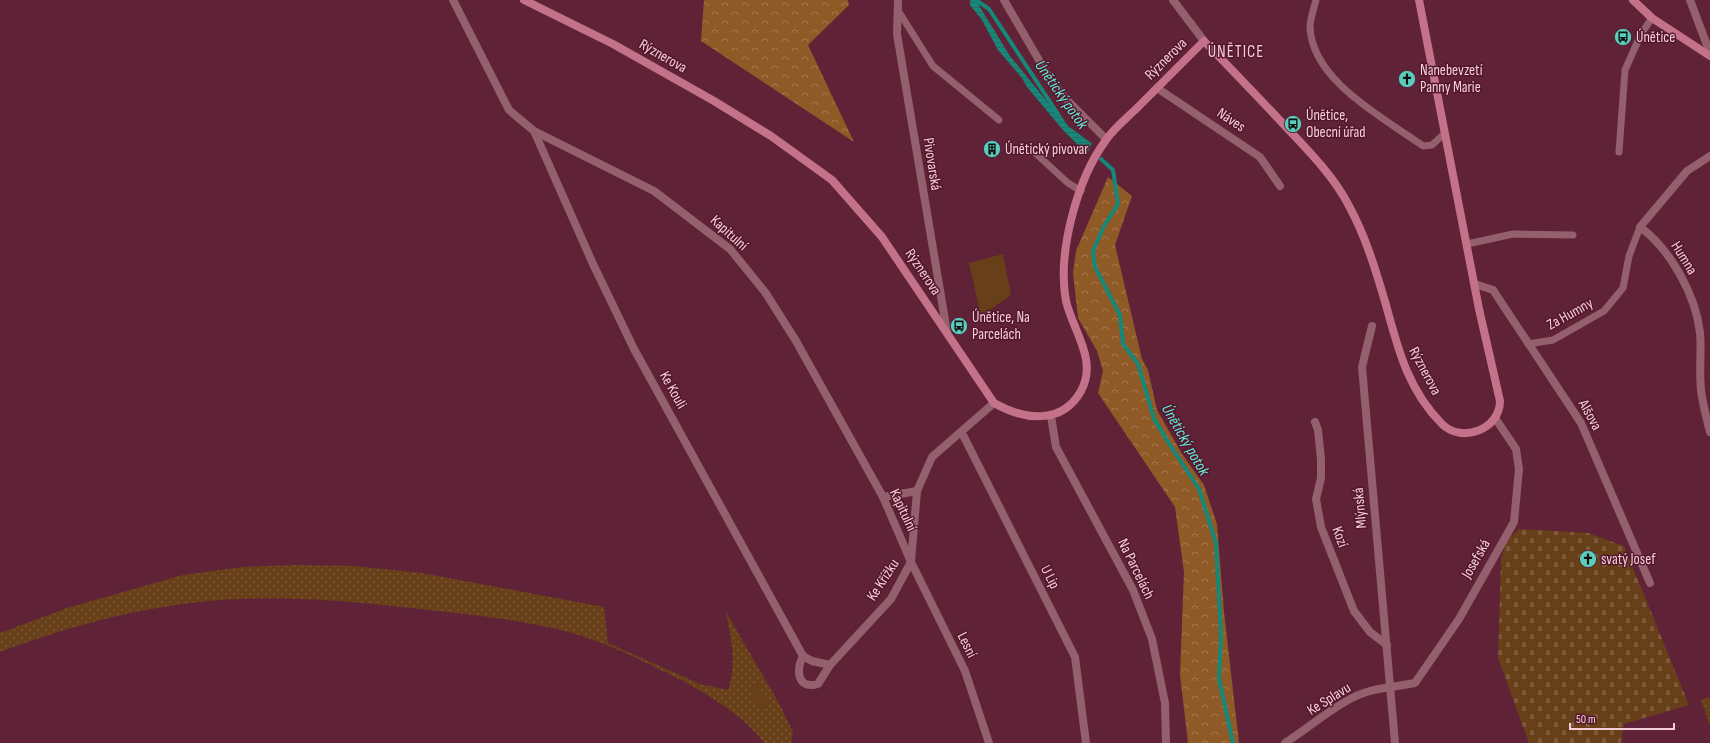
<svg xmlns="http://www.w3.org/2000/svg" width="1710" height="743" font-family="'Sofia Sans Condensed',sans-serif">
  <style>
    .grass { fill: url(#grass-dots) }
    .forest { fill: url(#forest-crowns) }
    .cemetery { fill: url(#cemetery-stones) }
    .green { fill: #673f18 }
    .water { fill: url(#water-rules) }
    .pier { fill: #602237 }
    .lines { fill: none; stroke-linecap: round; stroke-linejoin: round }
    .stream { stroke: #16887a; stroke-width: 4 }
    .lane { stroke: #94606e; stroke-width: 7 }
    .street { stroke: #94606e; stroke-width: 8 }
    .secondary { stroke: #c4728a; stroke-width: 8 }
    .labels { text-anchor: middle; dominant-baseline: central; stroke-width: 3; stroke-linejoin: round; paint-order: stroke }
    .poi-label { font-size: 15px; fill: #f6cfd8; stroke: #54172d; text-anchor: start }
    .street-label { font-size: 15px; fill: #f6cfd8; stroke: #54172d }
    .water-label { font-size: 16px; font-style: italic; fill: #5feed9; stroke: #54172d }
    .quarter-label { font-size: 17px; letter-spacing: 1px; fill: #f6cfd8; stroke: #54172d }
  </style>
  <defs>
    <pattern id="grass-dots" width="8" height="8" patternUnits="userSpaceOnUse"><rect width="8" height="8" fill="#673f18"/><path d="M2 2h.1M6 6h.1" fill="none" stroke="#7d5a39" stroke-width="1.8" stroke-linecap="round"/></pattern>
    <pattern id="forest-crowns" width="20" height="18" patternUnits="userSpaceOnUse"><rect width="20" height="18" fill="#8f5a26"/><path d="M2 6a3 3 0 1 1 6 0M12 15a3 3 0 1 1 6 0" fill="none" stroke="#a5784f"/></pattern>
    <pattern id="cemetery-stones" width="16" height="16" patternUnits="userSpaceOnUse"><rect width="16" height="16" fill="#673f18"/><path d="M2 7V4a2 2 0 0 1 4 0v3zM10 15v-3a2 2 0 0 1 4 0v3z" fill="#7d5a39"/></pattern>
    <pattern id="water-rules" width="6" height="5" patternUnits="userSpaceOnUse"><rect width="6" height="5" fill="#16887a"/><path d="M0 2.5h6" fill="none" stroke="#286e66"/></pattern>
  </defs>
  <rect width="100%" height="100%" fill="#602237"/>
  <g class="grass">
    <path d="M296,565L355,566L422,573L604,607L608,643L700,684L728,690C737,665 731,638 726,612L780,705L793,732L791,743H764C748,719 706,693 681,680C641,660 601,639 557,629C506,617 454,613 401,607C337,600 272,595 208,601C136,608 67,627 0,652V633L67,608L183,575L242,567Z"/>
    <polygon points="1710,697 1710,726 1701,700"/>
  </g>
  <g class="forest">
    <polygon points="704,0 848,0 849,5 808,45 854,142 701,41"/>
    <polygon points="1108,177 1132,196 1115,245 1142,359 1148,370 1157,410 1182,454 1204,485 1217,524 1224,612 1239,743 1188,743 1180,675 1184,572 1175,507 1098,393 1103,371 1097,351 1078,318 1073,273 1076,251"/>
  </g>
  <polygon class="cemetery" points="1519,529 1588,533 1624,546 1689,705 1624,724 1621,743 1529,743 1498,658 1501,560 1506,541"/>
  <g class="green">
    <polygon points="1003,254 1011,295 981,316 969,263"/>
    <polygon points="757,682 768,702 761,710 749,689"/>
  </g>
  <polygon class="water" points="970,0 978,0 978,4 1010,56 1054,110 1060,114 1068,126 1109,156 1087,154 1063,130 1027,87 1022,78 998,50 982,20 970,5"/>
  <polygon class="pier" points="1093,141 1109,154 1102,167 1086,156"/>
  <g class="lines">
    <g class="stream">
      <polyline points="976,0 989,9 1058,114"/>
      <polyline points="1101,159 1113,170 1118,204 1104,226 1093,251 1095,267 1120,315 1123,344 1138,364 1154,419 1170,445 1199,489 1216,543 1221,635 1219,679 1233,743"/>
    </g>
    <g class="lane">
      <path d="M1316,0C1314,8 1310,19 1310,27C1312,81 1384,118 1423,146L1432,145L1445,133"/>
      <polyline points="899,12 933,66 999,120"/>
      <polyline points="1032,150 1068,183 1081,191"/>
      <polyline points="1619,152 1625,70 1641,34 1652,18"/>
      <polyline points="1467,244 1513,234 1573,235"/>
      <polyline points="1528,344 1553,340 1604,311 1623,288 1629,256 1640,227"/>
    </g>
    <g class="street">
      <polyline points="453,0 509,110 534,131 654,191 730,249 765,292 796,341 883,497 911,562 965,671 989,743"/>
      <polyline points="898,0 897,34 947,332"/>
      <polyline points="1004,0 1047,74 1064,97 1106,139"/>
      <polyline points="1173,0 1204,41"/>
      <polyline points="1690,0 1710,53"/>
      <polyline points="1157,88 1260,157 1280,186"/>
      <path d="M534,131L593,264L634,349L803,656C796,670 797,690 818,684L830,665L891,599L911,562L917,491L932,457L994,403"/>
      <path d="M1710,156L1687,171L1640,227C1670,249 1696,295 1700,333C1702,354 1698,376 1702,397C1704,409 1707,420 1710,432"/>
      <polyline points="1475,284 1493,290 1581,423 1650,583"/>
      <polyline points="1372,326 1362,367 1395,743"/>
      <polyline points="1051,416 1056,447 1133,590 1152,639 1165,703 1166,743"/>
      <polyline points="1315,422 1318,430 1321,459 1321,478 1316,499 1321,527 1354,611 1370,632 1387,645"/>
      <polyline points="962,433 1075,657 1086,743"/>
      <polyline points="883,497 917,491"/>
      <polyline points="803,656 812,661 830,665"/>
      <path d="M1285,743C1307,729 1330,709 1352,698C1371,688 1394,687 1415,683L1459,619L1514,522L1519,469L1516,449L1495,418"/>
    </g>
    <g class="secondary">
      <path d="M524,0L613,44L714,101L771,136L832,180L882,237L994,403C1024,420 1062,425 1081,391C1098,360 1073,331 1066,301C1057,253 1077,179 1106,140C1114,128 1127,118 1138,107C1160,85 1182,63 1204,41C1232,70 1260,99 1287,128C1309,151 1335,178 1349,206C1366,237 1376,271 1386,305C1398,349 1408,390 1442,424C1462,444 1500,429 1500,401L1479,309L1419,0"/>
      <polyline points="1633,0 1652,18 1710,56"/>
    </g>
  </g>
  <defs>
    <symbol id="bus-disc" viewBox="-11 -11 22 22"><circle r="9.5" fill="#5acebd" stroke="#54172d"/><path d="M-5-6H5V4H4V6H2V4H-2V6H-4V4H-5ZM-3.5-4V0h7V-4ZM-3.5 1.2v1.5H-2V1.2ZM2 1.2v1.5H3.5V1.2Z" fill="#111"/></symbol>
    <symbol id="church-disc" viewBox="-11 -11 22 22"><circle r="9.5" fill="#5acebd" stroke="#54172d"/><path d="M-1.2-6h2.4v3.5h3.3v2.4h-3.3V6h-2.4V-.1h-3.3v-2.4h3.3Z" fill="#111"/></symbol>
    <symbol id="building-disc" viewBox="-11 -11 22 22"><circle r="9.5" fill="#5acebd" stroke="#54172d"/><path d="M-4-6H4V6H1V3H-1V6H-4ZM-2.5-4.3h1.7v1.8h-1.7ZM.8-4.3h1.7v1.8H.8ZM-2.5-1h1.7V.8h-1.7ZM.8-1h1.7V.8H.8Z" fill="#111"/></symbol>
  </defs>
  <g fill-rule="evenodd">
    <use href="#bus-disc" x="1613" y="27" width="20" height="20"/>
    <use href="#church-disc" x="1397" y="69" width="20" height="20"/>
    <use href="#bus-disc" x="1283" y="114" width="20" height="20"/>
    <use href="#building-disc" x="982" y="139" width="20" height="20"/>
    <use href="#bus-disc" x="949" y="316" width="20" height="20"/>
    <use href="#church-disc" x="1578" y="549" width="20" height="20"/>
  </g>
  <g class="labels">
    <g class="poi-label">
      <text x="1636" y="37">Únětice</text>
      <text x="1420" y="70">Nanebevzetí<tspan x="1420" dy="17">Panny Marie</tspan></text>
      <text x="1306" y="115">Únětice,<tspan x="1306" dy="17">Obecní úřad</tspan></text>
      <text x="1005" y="149">Únětický pivovar</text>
      <text x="972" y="317">Únětice, Na<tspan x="972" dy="17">Parcelách</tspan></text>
      <text x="1601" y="559">svatý Josef</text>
    </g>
    <g class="street-label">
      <text transform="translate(663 56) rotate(30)">Rýznerova</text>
      <text transform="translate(1166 59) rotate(-45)">Rýznerova</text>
      <text transform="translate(1231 120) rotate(34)">Náves</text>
      <text transform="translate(932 164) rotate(81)">Pivovarská</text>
      <text transform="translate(729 233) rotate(42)">Kapitulní</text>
      <text transform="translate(1684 258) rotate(58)">Humna</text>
      <text transform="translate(923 272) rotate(56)">Rýznerova</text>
      <text transform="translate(1570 314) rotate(-29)">Za Humny</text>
      <text transform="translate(1425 371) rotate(62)">Rýznerova</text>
      <text transform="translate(673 390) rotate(61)">Ke Kouli</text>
      <text transform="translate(1590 415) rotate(61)">Alšova</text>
      <text transform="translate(1360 508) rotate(-95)">Mlýnská</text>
      <text transform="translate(903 510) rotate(65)">Kapitulní</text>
      <text transform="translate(1340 537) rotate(70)">Kozí</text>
      <text transform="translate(1476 559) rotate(-60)">Josefská</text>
      <text transform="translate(1136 569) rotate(64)">Na Parcelách</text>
      <text transform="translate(1050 577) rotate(63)">U Lip</text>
      <text transform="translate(883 580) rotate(-57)">Ke Křížku</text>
      <text transform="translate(967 645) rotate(64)">Lesní</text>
      <text transform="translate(1329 699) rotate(-32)">Ke Splavu</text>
    </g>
    <g class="water-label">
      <text transform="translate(1061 95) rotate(55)">Únětický potok</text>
      <text transform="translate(1185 440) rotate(60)">Únětický potok</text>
    </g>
    <g class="quarter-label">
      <text x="1236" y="52">ÚNĚTICE</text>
    </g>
  </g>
  <path d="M1570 723v6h104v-6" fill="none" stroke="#f6cfd8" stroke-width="2"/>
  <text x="1576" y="723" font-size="12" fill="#f6cfd8" stroke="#54172d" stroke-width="3" paint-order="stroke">50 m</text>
</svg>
